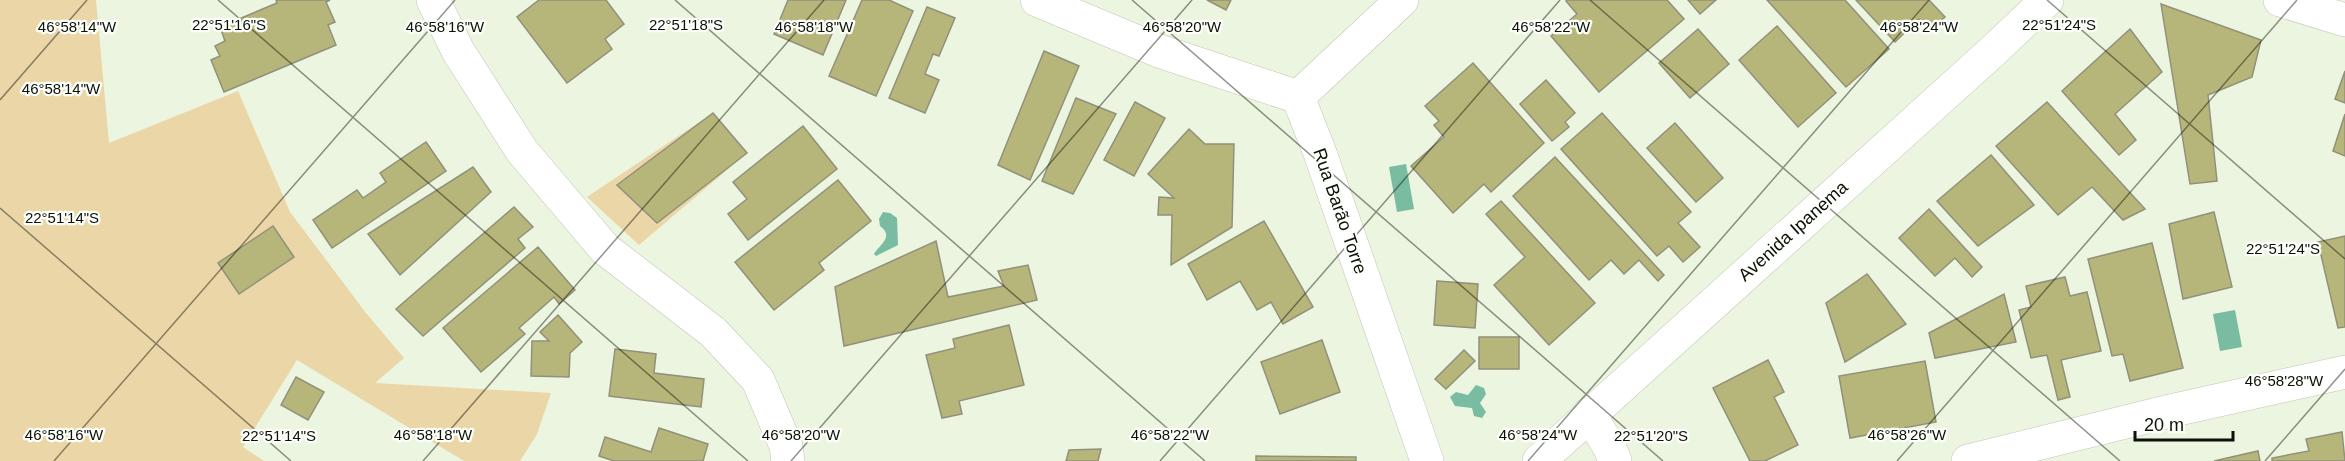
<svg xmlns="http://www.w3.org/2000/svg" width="2345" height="461" font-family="Helvetica,sans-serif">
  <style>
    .green { fill: #ebd6a7 }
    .water { fill: #79bca1 }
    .building { fill: #b7b67a; stroke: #91917b; stroke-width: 1.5 }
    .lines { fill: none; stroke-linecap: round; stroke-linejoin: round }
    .minor-casing { stroke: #bec8b2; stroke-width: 34 }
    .minor { stroke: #fff; stroke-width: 33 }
    .ticks { fill: none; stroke: #0d1109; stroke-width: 1.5; stroke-opacity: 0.45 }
    .labels { text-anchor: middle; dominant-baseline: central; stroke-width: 4.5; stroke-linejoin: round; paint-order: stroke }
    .street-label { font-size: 18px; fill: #0d1109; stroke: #fdfffa }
    .ticks-label { font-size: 15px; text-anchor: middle; fill: #0d1109; stroke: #fdfffa; stroke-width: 4.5; stroke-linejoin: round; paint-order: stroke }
  </style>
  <rect width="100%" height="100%" fill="#ebf5df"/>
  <g class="green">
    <polygon points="0,0 96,0 109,143 238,91 290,212 366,313 404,358 375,383 551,393 537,434 520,461 464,461 297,360 243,447 264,461 0,461"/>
    <polygon points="713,113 747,153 639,245 587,197"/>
  </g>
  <g class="water">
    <polygon points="1406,164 1414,209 1397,212 1389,167"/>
    <path d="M883,212L890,213L897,218L898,245L876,256L874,254C879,245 895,237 880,226L879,219Z"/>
    <polygon points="2235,310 2242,347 2220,351 2213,314"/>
    <polygon points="1476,385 1484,388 1486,394 1480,403 1486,412 1482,418 1474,416 1472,408 1455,406 1450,397 1456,392 1468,395"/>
  </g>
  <g class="building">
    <polygon points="276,0 330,0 326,2 335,22 328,25 336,45 224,92 211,60 220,56 215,46 225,41 220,27 277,3"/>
    <polygon points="539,0 606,0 624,24 605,39 612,49 567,83 517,17"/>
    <polygon points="788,0 846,0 823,55 774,34"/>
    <polygon points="862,0 889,0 913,11 876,96 829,76"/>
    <polygon points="1207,0 1231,0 1226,10"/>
    <polygon points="1567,0 1667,0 1684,19 1599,92 1551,36 1577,14 1566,1"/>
    <polygon points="1688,0 1716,0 1700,14"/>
    <polygon points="1767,0 1845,0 1889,49 1846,87"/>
    <polygon points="1856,0 1929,0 1945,17 1930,31 1919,19 1895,42"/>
    <polygon points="2161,4 2261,40 2252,77 2208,95 2217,181 2190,184"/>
    <polygon points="927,7 955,18 939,56 933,54 925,74 939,80 925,113 889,98"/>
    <polygon points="1777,26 1836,93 1798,127 1739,60"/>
    <polygon points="1698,29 1729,64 1690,98 1659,63"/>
    <polygon points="2130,29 2162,72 2115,114 2136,140 2119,155 2062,91"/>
    <polygon points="1044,51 1079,66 1030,180 998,165"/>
    <polygon points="1473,63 1544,143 1491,192 1484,184 1453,213 1411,166 1444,137 1434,125 1439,121 1425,106"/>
    <polygon points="2345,71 2345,103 2335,99"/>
    <polygon points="1546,80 1575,113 1565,122 1569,127 1552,141 1520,104"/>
    <polygon points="1076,98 1116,114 1073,194 1042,181"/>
    <polygon points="1135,102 1165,118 1134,176 1104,160"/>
    <polygon points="2047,102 2145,209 2123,220 2092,187 2058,215 1996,146"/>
    <polygon points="713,113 747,153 657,223 617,185"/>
    <polygon points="1602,113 1691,212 1678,223 1700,247 1683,262 1669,246 1657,256 1561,149"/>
    <polygon points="2345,114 2345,156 2333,151"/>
    <polygon points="1675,123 1723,178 1696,202 1647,148"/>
    <polygon points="803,126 837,169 748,240 728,214 747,199 733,182"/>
    <polygon points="1189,129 1205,144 1234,144 1232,227 1171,265 1172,215 1158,215 1159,197 1174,198 1148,174"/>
    <polygon points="426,142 446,171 332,248 313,220 357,190 363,198 386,182 380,173"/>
    <polygon points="1991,155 2034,205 1978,246 1937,201"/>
    <polygon points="1555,157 1664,275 1658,281 1639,260 1624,274 1611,260 1589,280 1513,196"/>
    <polygon points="473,167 491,192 400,275 368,234"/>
    <polygon points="838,180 871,221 819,263 824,270 774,310 735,262"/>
    <polygon points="1501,201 1595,303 1549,345 1494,285 1525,257 1486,214"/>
    <polygon points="514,207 533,227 518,239 525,248 423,336 396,309"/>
    <polygon points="1929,209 1982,267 1972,277 1955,258 1935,276 1899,238"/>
    <polygon points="2214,212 2232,287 2183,299 2169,224"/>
    <polygon points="1264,221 1313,307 1283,324 1271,302 1257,310 1240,281 1207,300 1188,264"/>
    <polygon points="273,226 294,257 239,294 218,263"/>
    <polygon points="2345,236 2345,327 2338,328 2318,242"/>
    <polygon points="936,241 948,297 1004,286 998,271 1028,265 1037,300 844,346 835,287"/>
    <polygon points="2152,243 2183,368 2130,381 2123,354 2112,356 2088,259"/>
    <polygon points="538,247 575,290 559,304 554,297 519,328 525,334 481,372 443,328"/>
    <polygon points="1867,274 1906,324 1845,362 1826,303"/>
    <polygon points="2065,277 2070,296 2087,292 2101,351 2061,360 2070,397 2058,400 2047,355 2031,358 2019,310 2031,307 2026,286"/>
    <polygon points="1437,281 1478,284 1475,328 1434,325"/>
    <polygon points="2004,294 2016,342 1935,358 1929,333"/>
    <polygon points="558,315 582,342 570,353 569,377 531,376 532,341 549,341 540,332"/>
    <polygon points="1009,325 1024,385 959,401 962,414 942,418 926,355 955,348 953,339"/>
    <rect x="1479" y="337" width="40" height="32"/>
    <polygon points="1322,340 1340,392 1280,414 1261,362"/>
    <polygon points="615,349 656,354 654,373 704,379 701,407 609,396"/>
    <polygon points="1464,350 1475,361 1446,389 1435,379"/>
    <polygon points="1768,360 1784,392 1774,397 1798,445 1765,461 1750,461 1713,388"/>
    <polygon points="1925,361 1936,422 1850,438 1839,376"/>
    <polygon points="296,377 324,392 308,420 281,405"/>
    <polygon points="659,428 708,444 703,461 614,461 599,456 605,437 651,452"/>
    <polygon points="2342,432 2345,461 2272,461 2272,458 2309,451 2306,439"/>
    <polygon points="1101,449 1098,461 1066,461 1069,450"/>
    <polygon points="2258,451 2260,461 2214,461"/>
    <polygon points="1256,456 1356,457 1356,461 1256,461"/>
  </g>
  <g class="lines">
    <defs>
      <g id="minor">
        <polyline points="433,0 458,51 522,151 605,249 713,332 758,380 786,446 788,461"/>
        <polyline points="1037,0 1159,51 1298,97"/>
        <polyline points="1402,0 1298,97 1320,153 1427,461"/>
        <polyline points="2280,0 2345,20"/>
        <polyline points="1589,414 1610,448 1615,461"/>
        <polyline points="1539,461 1993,51 2047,0"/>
        <polyline points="1968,461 2170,411 2345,372"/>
      </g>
    </defs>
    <use href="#minor" class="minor-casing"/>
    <use href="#minor" class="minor"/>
  </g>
  <path class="ticks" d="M218,0L748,461M675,0L1205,461M1132,0L1663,461M1590,0L2120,461M2047,0L2345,259M0,100L87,0M0,208L291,461M54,461L455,0M423,461L824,0M791,461L1192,0M1160,461L1560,0M1528,461L1929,0M1897,461L2297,0M2265,461L2345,369"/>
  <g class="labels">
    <g class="street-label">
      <text transform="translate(1340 211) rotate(71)">Rua Barão Torre</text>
      <text transform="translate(1793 231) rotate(-42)">Avenida Ipanema</text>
    </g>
  </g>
  <g class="ticks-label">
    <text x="2059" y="30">22°51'24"S</text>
    <text x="229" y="30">22°51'16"S</text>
    <text x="686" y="30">22°51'18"S</text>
    <text x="1551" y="32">46°58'22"W</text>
    <text x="1919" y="32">46°58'24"W</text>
    <text x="77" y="32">46°58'14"W</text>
    <text x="445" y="32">46°58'16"W</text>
    <text x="814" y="32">46°58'18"W</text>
    <text x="1182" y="32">46°58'20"W</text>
    <text x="61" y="94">46°58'14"W</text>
    <text x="62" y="223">22°51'14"S</text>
    <text x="2283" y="254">22°51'24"S</text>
    <text x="2284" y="386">46°58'28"W</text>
    <text x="64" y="440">46°58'16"W</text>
    <text x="433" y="440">46°58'18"W</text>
    <text x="801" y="440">46°58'20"W</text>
    <text x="1170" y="440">46°58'22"W</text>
    <text x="1538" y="440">46°58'24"W</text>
    <text x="1907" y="440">46°58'26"W</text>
    <text x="279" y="441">22°51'14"S</text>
    <text x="1651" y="441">22°51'20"S</text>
  </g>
  <path d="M2135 431v9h98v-9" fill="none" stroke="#0d1109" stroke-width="3"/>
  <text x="2144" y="431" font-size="18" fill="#0d1109" stroke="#fdfffa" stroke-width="4.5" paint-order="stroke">20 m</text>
</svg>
